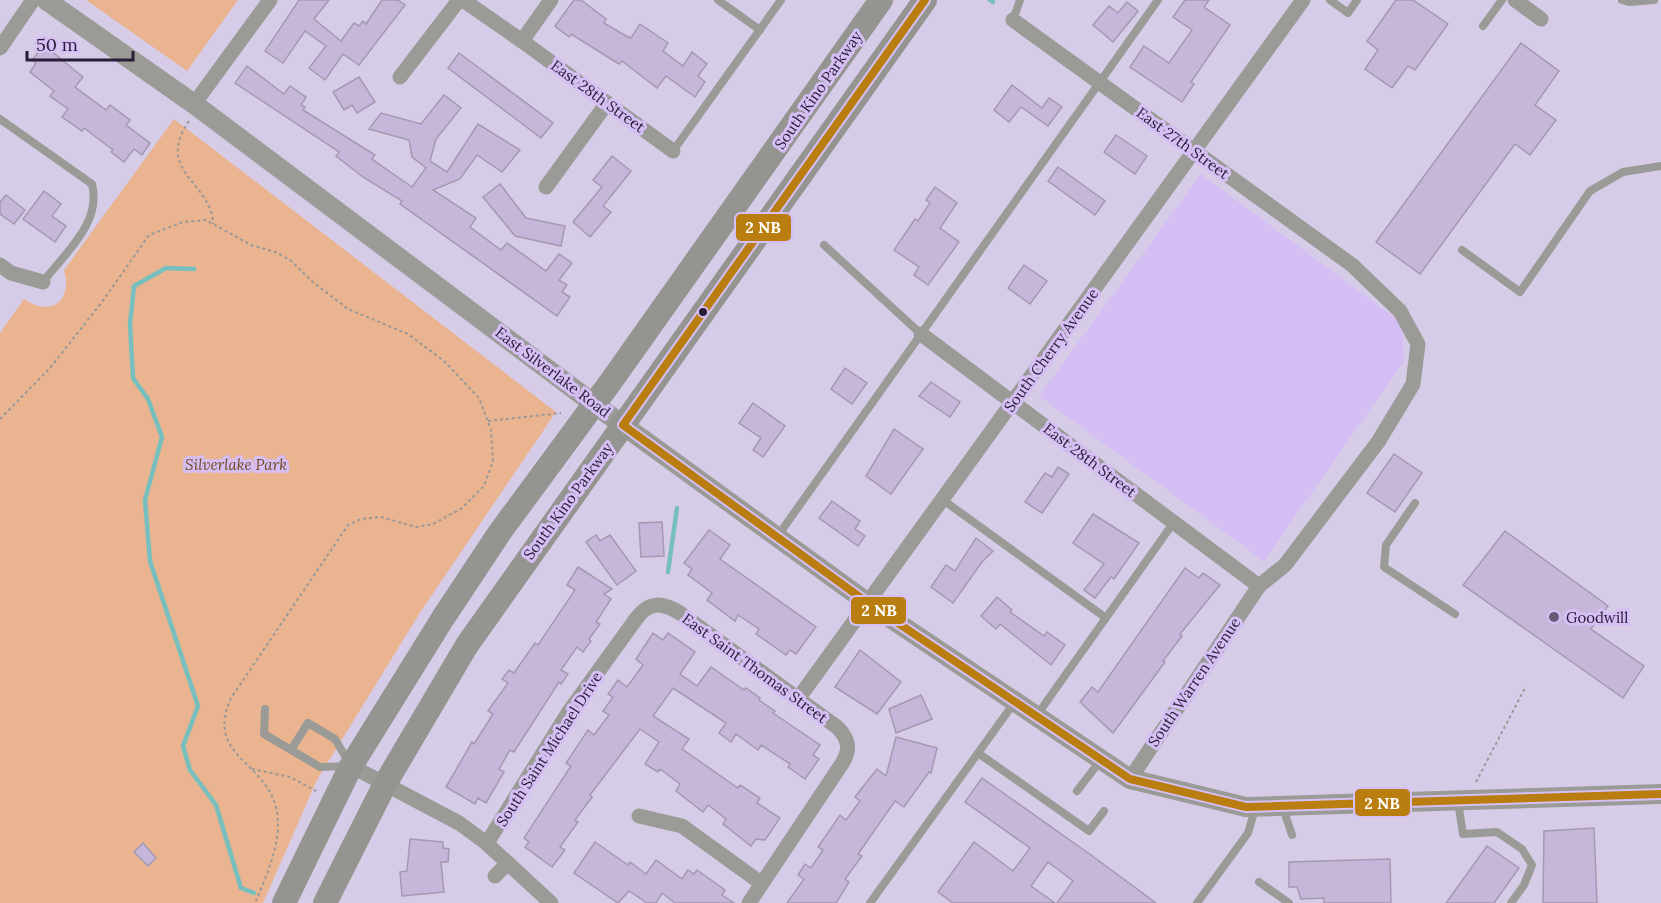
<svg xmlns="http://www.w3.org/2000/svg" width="1661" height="903" font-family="Lora,serif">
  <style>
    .built { fill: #d4bef4 }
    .green { fill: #e9b48f }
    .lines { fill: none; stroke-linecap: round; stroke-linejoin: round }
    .stream { stroke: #77bfbe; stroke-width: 4.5 }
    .building { fill: #c6b7da; stroke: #a399b2; stroke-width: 1.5 }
    .path { stroke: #999898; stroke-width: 2; stroke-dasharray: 3 3; stroke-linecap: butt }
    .service { stroke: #9a9b96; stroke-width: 8 }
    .minor { stroke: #9a9b96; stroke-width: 15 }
    .tertiary { stroke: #9a9b96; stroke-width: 20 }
    .primary { stroke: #949590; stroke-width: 24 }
    .bus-1-casing { stroke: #d5bff5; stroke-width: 12 }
    .bus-1 { stroke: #b97d10; stroke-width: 8 }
    .bus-dot { fill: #291d37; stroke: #d5bff5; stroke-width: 2 }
    .poi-dot { fill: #665a75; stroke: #d5bff5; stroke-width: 2 }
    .labels { text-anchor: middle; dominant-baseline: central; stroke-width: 6; stroke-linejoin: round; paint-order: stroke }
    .street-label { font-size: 15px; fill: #291d37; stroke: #d5bff5 }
    .park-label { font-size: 15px; font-style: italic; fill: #734a20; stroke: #d5bff5 }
    .poi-label { font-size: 15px; fill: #291d37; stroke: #d5bff5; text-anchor: start }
    .line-badge { stroke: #d5bff5; stroke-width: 2 }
    .badge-label { font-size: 16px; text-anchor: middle; font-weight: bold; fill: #fff }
  </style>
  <rect width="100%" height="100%" fill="#d7cce8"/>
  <polygon class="built" points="1201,174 1402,323 1404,361 1264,561 1039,396"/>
  <g class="green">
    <polygon points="86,0 238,0 187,71"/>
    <path d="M174,119L556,412L421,611L317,780L263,903H0V333L24,299C51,318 73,301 64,270Z"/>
  </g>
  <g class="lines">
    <g class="stream">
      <polyline points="990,0 993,2"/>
      <polyline points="194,269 166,268 134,286 130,324 133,378 148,399 162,437 145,500 150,561 198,706 183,746 190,770 216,805 241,888 254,893"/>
      <polyline points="668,572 677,508"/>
    </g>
  </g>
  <g class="building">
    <polygon points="299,0 329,0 314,19 341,41 354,23 359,26 363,21 366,24 382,0 398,0 405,5 359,65 343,54 325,80 309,68 326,46 305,31 283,63 265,51"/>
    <polygon points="574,0 581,0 606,19 604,23 626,36 631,38 640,24 668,43 663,51 683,66 692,52 707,64 698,76 705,82 695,97 666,76 657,88 622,61 619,64 571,34 569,37 555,26"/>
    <polygon points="1185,0 1209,0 1204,7 1230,25 1191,82 1194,84 1182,102 1130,67 1144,46 1169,63 1192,30 1173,17"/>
    <polygon points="1396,0 1413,0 1448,24 1415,70 1408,66 1392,88 1365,69 1378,50 1367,41"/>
    <polygon points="1127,2 1138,11 1113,42 1093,25 1109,6 1118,13"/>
    <polygon points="1521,43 1559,71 1535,105 1556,120 1530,155 1515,144 1420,274 1376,242"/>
    <polygon points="44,45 83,77 75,87 106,110 110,105 130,120 126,125 150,143 142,155 134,149 124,162 111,152 113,150 84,128 82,131 62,117 68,109 50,96 54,91 30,72 36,63 32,60"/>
    <polygon points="459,53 553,123 541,138 448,68"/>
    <polygon points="247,66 284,94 290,86 306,97 301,105 305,107 303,110 375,155 372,159 412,187 426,168 412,157 409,140 369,129 381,113 421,124 444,95 461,108 436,139 430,161 447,172 478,124 520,150 502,172 477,155 460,179 433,190 476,218 470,227 501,250 507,243 546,271 559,254 572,263 559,280 567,285 562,292 570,297 557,316 400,204 402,201 363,177 336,156 339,152 235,83"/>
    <polygon points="359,77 375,102 357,113 352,105 344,110 333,92"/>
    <polygon points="1012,85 1042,108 1049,98 1062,107 1048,126 1021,107 1009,122 994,110"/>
    <polygon points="1116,135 1147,156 1135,174 1104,152"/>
    <polygon points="612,156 631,171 603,206 611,212 590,237 573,222 602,187 593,180"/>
    <polygon points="1058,167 1105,201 1095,215 1048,181"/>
    <polygon points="500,184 526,218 565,226 561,246 515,236 483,197"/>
    <polygon points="935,187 957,203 940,228 959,242 928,285 914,275 919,267 894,250 915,219 918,221 930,203 926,200"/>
    <polygon points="44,191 61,204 52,216 66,226 55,242 23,219"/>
    <polygon points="6,195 25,210 14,224 0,214 0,202"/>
    <polygon points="1024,265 1047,281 1030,304 1008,288"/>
    <polygon points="845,368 867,383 852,404 831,389"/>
    <polygon points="931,382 960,402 950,417 919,396"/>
    <polygon points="753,403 785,426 763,457 753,450 761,438 739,423"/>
    <polygon points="894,429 923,449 891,494 866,476"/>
    <polygon points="1394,454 1422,473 1395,512 1367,493"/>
    <polygon points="1058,467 1069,474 1042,513 1025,502 1045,473 1052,477"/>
    <polygon points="832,501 860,521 855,529 865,536 858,546 819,518"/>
    <polygon points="1093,514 1139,543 1114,579 1111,577 1095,598 1084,590 1104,564 1073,543"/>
    <polygon points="662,522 664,556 641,557 639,523"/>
    <polygon points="709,530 730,545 720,559 816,627 796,654 790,650 786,655 756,634 759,629 738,615 735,621 707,600 712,593 688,575 692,569 684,563"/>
    <polygon points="1505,531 1608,606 1591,629 1644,666 1623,698 1463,585"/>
    <polygon points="596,535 600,541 610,535 636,571 617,585 586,542"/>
    <polygon points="976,538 993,551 982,562 953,603 931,587 946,565 955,571"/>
    <polygon points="578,567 612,589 604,594 611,599 596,622 600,624 589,639 591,641 583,652 577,647 561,670 568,674 561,684 559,682 514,752 510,750 499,769 504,772 486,803 478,798 475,804 446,787 472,742 474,744 493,714 488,711 508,683 502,679 509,670 514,673 535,643 538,645 575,590 567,585"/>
    <polygon points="1185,568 1199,578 1203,573 1220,585 1180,634 1182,636 1163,661 1165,662 1113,733 1080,702 1092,687 1098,692"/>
    <polygon points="997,597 1012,610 1010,612 1044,636 1047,632 1065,645 1051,665 1000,624 996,629 981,616"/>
    <polygon points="653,633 663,640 668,633 695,652 680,674 697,686 711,667 744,690 746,688 760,698 759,700 775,711 773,713 820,745 813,755 819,759 805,779 788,767 790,764 761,745 758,750 736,734 731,742 719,733 726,723 673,688 653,716 689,739 682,749 738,788 740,785 760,798 757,803 780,818 765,840 756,839 751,846 723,824 726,819 708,805 703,812 676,791 680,784 660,769 658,772 645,764 659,742 640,729 590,795 592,797 575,820 578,822 560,847 565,850 552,867 525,847 529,842 524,838 571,766 566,763 588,730 594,735 609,715 603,711 613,697 608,694 618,680 627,687 643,665 636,659"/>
    <polygon points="860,650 901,682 877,714 835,687"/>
    <polygon points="921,695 932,719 896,733 889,709"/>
    <polygon points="896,737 937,748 931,773 929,772 904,807 895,801 858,854 862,856 845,879 849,882 836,903 787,903 804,879 798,875 805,864 811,868 823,850 818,847 840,815 846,820 860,801 855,797 877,769 886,776"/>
    <polygon points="982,778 1091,855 1156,903 1057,903 1073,881 1048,862 1031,886 1055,903 953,903 938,892 974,842 1013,871 1030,848 965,802"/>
    <polygon points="1594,828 1597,903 1543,903 1544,831"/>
    <polygon points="410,839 443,842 443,848 449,849 448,862 441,862 444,892 402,896 400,872 407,871"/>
    <polygon points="595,842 628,865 630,862 646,874 656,860 682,879 688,870 694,874 697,870 725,890 722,895 734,903 675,903 662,893 656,903 647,903 629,891 618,903 574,873"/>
    <polygon points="143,843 156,858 148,866 134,852"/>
    <polygon points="1487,846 1519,868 1494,903 1446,903"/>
    <polygon points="1390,859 1391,903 1324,903 1324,898 1301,899 1297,887 1289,887 1289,862"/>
  </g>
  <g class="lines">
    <g class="path">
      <path d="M189,121C154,172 212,182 213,224"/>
      <path d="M0,419L50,368L102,302L149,235L183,222L206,220L251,245L275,252L290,260L314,283L348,309L408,334L444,361L479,398L491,430L493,461L484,486L462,508L433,524L416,527L381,517L361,519L348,525L231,698C206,753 259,760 274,801C286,834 268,872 255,903"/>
      <polyline points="488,421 561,413"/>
      <polyline points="252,769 290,777 316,791"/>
      <polyline points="1476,782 1526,686"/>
    </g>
    <g class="service">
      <polyline points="718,0 760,30"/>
      <polyline points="1330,0 1348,13 1357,0"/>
      <polyline points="1622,0 1629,2 1654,0"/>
      <polyline points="1013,20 1020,0"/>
      <polyline points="1483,26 1502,0"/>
      <path d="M0,119L92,184C102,223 65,253 43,282"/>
      <polyline points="673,151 781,0"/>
      <polyline points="824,245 921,334"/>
      <polyline points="1462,250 1520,292 1590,191 1623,172 1661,166"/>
      <polyline points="943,500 1106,618"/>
      <polyline points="1415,503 1386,545 1384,567 1455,614"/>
      <polyline points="777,537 1158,0"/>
      <polyline points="265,709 264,734 320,767 351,766 335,739 308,723 291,750"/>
      <polyline points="1037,715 1174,522"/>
      <polyline points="978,753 1089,831 1104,811"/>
      <polyline points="1077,791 1100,761"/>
      <polyline points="1458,802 1463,834 1497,832 1522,849 1532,865 1524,885 1511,903"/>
      <polyline points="1283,808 1292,835"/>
      <polyline points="1259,882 1289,903"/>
      <polyline points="870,903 1014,703"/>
      <polyline points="1197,903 1248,833 1255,809"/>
    </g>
    <g class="minor">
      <polyline points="463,0 522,41 551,0"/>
      <polyline points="1515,0 1541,19"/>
      <polyline points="1013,20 1352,265 1400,311 1418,344 1413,384 1378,442 1285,565 1259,586 1130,779"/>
      <polyline points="522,41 673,151"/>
      <polyline points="0,48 33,0"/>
      <polyline points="400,77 459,0"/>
      <polyline points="194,104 270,0"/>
      <polyline points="546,187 607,103"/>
      <polyline points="0,265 11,273 43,282"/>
      <polyline points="921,334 1259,586"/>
      <polyline points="798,699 1303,0"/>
      <polyline points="351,766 459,823 485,842 551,903"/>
      <polyline points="639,816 682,826 761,883"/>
      <path d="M487,843L568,713L636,619C649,601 662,602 680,613L837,727C848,738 851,748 843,762L749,903"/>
      <polyline points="495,876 508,863"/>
    </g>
    <polyline class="tertiary" points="46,0 194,104 594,404 868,603 1130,779 1246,807 1661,794"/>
    <g class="primary">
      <polyline points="284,903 351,766 443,618 500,532 612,380 881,0"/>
      <polyline points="325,903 385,784 467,645 925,0"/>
    </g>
    <defs>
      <polyline id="bus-1" points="925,0 623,425 868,603 1130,779 1246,807 1661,794"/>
    </defs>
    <use href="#bus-1" class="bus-1-casing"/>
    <use href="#bus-1" class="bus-1"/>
  </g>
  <circle class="bus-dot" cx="703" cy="312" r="5"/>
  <circle class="poi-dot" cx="1554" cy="617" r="6"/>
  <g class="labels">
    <g class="street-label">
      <text transform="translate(818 90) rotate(-55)">South Kino Parkway</text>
      <text transform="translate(598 96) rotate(36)">East 28th Street</text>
      <text transform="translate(1183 143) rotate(36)">East 27th Street</text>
      <text transform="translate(1051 350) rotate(-54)">South Cherry Avenue</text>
      <text transform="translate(553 372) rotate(37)">East Silverlake Road</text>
      <text transform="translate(1090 460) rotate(37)">East 28th Street</text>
      <text transform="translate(568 501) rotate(-54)">South Kino Parkway</text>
      <text transform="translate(755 668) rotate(36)">East Saint Thomas Street</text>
      <text transform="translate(1194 682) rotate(-56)">South Warren Avenue</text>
      <text transform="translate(549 749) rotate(-57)">South Saint Michael Drive</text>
    </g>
    <g class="park-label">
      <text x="236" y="464">Silverlake Park</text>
    </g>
    <g class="poi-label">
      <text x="1566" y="617">Goodwill</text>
    </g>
  </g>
  <g class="line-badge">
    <rect x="735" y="213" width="57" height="29" rx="6" fill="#b97d10"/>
    <rect x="850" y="596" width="57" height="29" rx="6" fill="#b97d10"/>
    <rect x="1354" y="788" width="57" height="29" rx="6" fill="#b97d10"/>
  </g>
  <g class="badge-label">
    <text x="763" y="233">2 NB</text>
    <text x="879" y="616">2 NB</text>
    <text x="1382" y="809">2 NB</text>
  </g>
  <path d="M27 51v9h106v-9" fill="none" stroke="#291d37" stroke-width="3"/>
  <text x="36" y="51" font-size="18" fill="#291d37" stroke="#d5bff5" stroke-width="4.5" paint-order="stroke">50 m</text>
</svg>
